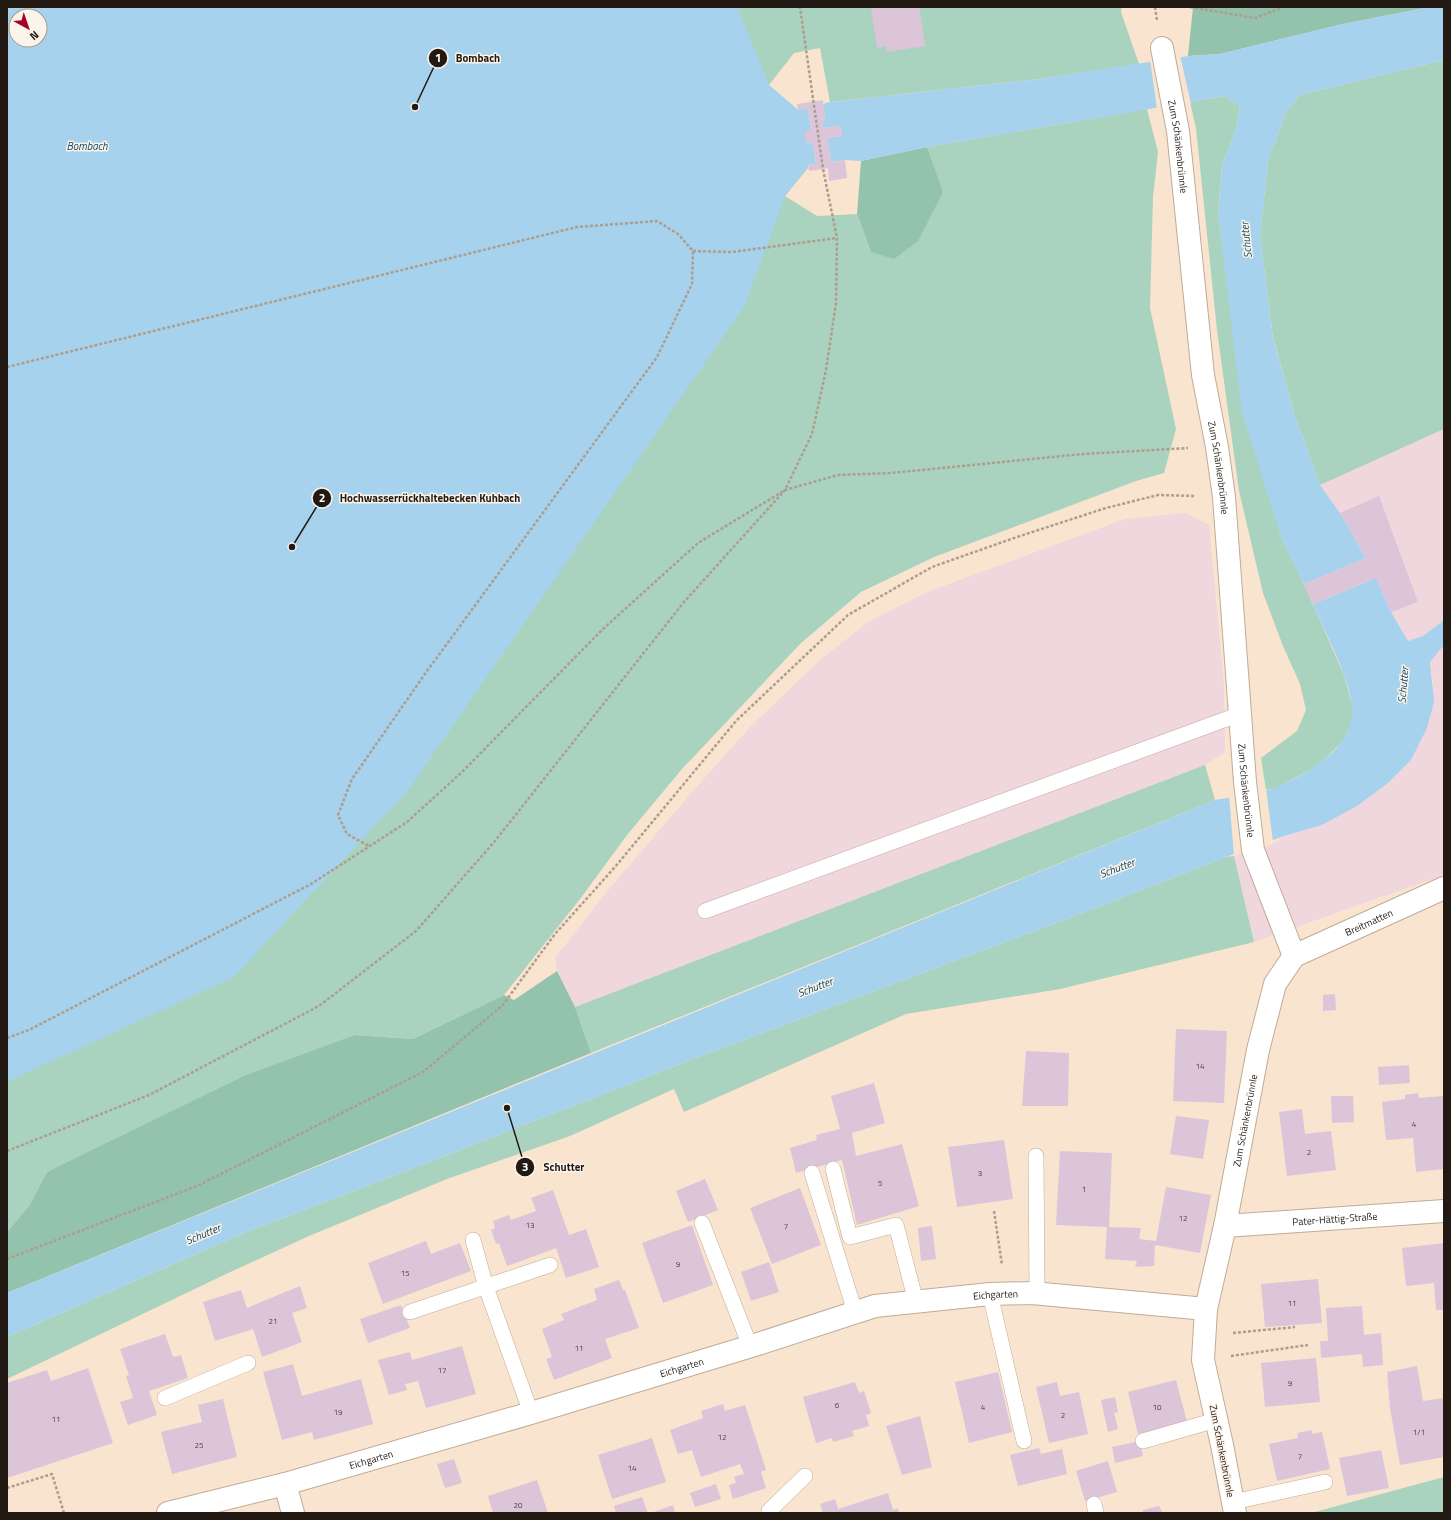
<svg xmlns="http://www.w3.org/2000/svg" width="1451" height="1520" font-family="'Titillium Web',sans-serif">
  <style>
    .industrial { fill: #f0d6dd }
    .green { fill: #a9d3be }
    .forest { fill: #93c3ac }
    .water { fill: #a6d2ee; fill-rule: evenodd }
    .pier { fill: #f9e4cf }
    .building { fill: #dcc5d9 }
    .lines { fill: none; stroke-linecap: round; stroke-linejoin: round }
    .lane-casing { stroke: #c0ab98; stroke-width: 16 }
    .street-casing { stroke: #c0ab98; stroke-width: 24 }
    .path { stroke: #ad9d8d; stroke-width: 2.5; stroke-dasharray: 3 2; stroke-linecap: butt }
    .lane { stroke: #fff; stroke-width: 15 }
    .street { stroke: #fff; stroke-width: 22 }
    .labels { text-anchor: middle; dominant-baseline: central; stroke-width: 3; stroke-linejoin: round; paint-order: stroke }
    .number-label { font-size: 8px; fill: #504444 }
    .street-label { font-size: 10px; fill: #211912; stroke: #fcf3eb }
    .water-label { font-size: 11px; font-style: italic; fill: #124864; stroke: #fcf3eb }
    .leader { fill: none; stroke: #211912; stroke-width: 1.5 }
    .callout-dot { fill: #211912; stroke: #fcf3eb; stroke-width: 1.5 }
    .mark-label { font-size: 12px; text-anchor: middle; font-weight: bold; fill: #fff }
    .callout-label { font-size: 11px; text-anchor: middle; font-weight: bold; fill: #211912; stroke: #fcf3eb; stroke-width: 3; stroke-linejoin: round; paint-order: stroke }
  </style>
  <rect width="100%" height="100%" fill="#f9e4cf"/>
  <g class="industrial">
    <polygon points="1444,429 1444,620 1423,636 1408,641 1391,612 1366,558 1340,513 1320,485"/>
    <polygon points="1185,513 1209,525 1224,686 1225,752 1205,765 575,1007 557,971 555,958 605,894 700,783 751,726 821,659 870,621 927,592 1125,519"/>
    <polygon points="1444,645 1444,875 1254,942 1234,856 1273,844 1284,836 1322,825 1357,806 1388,783 1411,760 1433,682 1430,662"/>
  </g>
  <g class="green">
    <polygon points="65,7 1122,7 1121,12 1139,64 1039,79 830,102 820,48 794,53 769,85 798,110 808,168 785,196 817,216 857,214 871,252 943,193 927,147 1147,109 1158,152 1153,197 1150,308 1176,429 1164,473 1136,481 934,557 861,592 801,643 682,769 627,835 580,899 504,995 413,1039 355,1035 47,1172 29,1206 7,1232 7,205 16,40 40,40"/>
    <polygon points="1444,60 1444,429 1320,485 1295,416 1273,337 1260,235 1268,161 1286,112 1300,95"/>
    <polygon points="1225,96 1240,106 1237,126 1222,165 1218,213 1225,264 1280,534 1304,584 1344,675 1352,704 1353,721 1343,741 1319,765 1276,788 1266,790 1261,758 1297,731 1306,710 1300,684 1283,646 1263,593 1239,491 1217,330 1196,128 1190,102"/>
    <polygon points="1205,765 1215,800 591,1053 575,1007"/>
    <polygon points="1234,856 1254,942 1060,989 906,1014 684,1112 674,1089 570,1136 447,1179 309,1236 226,1274 7,1379 7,1337 244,1233 414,1168 701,1056 1075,916 1226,857"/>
    <polygon points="1444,1477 1444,1513 1311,1513"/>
  </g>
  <g class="forest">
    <polygon points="1193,7 1430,7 1343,24 1220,54 1188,56"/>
    <polygon points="927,147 943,192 918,241 894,259 871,252 857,214 861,161"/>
    <polygon points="557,971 575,1007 591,1053 7,1293 7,1232 29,1206 47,1172 244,1076 355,1035 413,1039 504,995 514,1000"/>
  </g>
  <g class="water">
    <path d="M7,7H737L769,85L798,110L808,108L811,130L805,138L807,143H813L816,164L809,165L785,196L745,305L409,789L234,977L7,1082ZM16,16H40V40H16Z"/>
    <polygon points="1430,7 1444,7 1444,60 1300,95 1286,112 1268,161 1260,235 1273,338 1295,416 1320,485 1340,513 1366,558 1304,584 1280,534 1242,412 1218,213 1222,165 1237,126 1240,106 1225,96 927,147 861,161 845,160 831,162 827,138 842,136 840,126 823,128 822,122 825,121 823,104 830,102 1039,79 1188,56 1220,54 1343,24"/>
    <path d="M1376,578L1391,612L1408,641L1423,636L1444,620V645L1430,662L1434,702L1427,728L1411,760L1388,783L1357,806L1322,825L1284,836L1226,857L1075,916L701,1056L414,1168L244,1233L7,1337V1293L1215,800C1231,797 1264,793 1277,787C1310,772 1356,747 1352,706C1349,676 1325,633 1313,604Z"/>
  </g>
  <g class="pier">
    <polygon points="1180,55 1191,104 1157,109 1150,60"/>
    <polygon points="1266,788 1273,842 1234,856 1229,795"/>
  </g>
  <g class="building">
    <polygon points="871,7 919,7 925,46 887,52 886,46 877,48"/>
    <polygon points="823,100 825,121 822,122 823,128 840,126 842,136 827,138 831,162 845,160 847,178 829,181 828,168 810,171 808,168 809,165 816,164 813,143 807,143 805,138 805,131 811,130 808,108 798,110 797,104"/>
    <polygon points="1379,496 1418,602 1391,612 1376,578 1313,604 1304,584 1366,558 1340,513"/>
    <polygon points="1335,994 1336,1010 1323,1011 1323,995"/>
    <polygon points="1176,1029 1227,1031 1224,1103 1173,1101"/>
    <polygon points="1026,1051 1069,1053 1068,1106 1022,1106"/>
    <polygon points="1409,1065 1410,1083 1379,1085 1378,1067"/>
    <polygon points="874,1083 885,1123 852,1133 856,1156 902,1144 919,1206 857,1225 842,1160 796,1173 790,1148 817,1140 816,1135 840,1129 831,1096"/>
    <polygon points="1418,1093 1419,1098 1443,1096 1444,1169 1416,1172 1413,1138 1386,1140 1382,1102 1405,1099 1405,1095"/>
    <polygon points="1331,1096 1353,1096 1354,1122 1332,1123"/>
    <polygon points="1302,1109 1305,1134 1331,1131 1336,1170 1287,1176 1279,1112"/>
    <polygon points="1176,1116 1209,1120 1203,1159 1170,1154"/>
    <polygon points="1004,1140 1013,1199 957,1207 948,1147"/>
    <polygon points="1060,1151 1112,1153 1109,1227 1141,1228 1139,1239 1156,1241 1166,1187 1211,1195 1200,1253 1155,1245 1154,1266 1135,1267 1137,1261 1105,1259 1107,1227 1056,1225"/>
    <polygon points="705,1179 718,1210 688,1222 676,1191"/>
    <polygon points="800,1188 821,1245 772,1264 750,1208"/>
    <polygon points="553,1190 569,1235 586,1229 599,1267 566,1278 556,1248 507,1266 499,1243 496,1244 491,1230 495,1228 493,1221 509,1215 511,1220 536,1211 531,1198"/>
    <polygon points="692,1225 713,1285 663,1303 642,1243"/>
    <polygon points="932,1226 936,1259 921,1261 918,1228"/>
    <polygon points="426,1241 431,1254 460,1243 471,1271 383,1304 368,1263"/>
    <polygon points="1444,1243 1444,1310 1436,1310 1434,1283 1406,1286 1402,1248"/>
    <polygon points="769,1262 779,1292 751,1301 741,1272"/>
    <polygon points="1318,1279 1322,1323 1265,1327 1261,1284"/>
    <polygon points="619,1280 623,1290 625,1290 639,1328 605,1339 612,1358 554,1380 546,1359 552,1357 542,1329 564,1320 561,1314 597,1300 594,1289"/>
    <polygon points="300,1286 307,1308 292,1313 302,1342 262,1357 253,1329 215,1341 203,1302 241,1290 247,1308"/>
    <polygon points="401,1305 410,1328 368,1343 360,1319"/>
    <polygon points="1362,1306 1364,1335 1381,1333 1383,1365 1363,1367 1362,1354 1321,1358 1320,1341 1328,1341 1326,1308"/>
    <polygon points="165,1334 173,1357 181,1355 188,1378 149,1391 157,1415 128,1425 120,1402 133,1398 126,1376 129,1375 120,1349"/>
    <polygon points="462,1346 476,1394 426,1408 418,1381 405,1384 407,1390 389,1395 378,1360 410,1352 412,1360"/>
    <polygon points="1316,1358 1320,1402 1265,1407 1261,1363"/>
    <polygon points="293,1364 302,1396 361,1379 373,1424 314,1440 312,1432 282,1440 263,1372"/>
    <polygon points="1417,1366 1423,1401 1444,1398 1444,1457 1400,1465 1390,1408 1387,1372"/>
    <polygon points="88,1368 113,1443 7,1478 7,1383 47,1370 51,1381"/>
    <polygon points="998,1372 1012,1432 969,1443 955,1382"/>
    <polygon points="1176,1380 1187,1422 1138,1434 1128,1392"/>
    <polygon points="855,1382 859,1393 864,1391 871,1413 866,1415 869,1426 852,1431 854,1436 833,1442 832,1438 816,1443 803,1397"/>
    <polygon points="1057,1382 1060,1396 1079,1392 1088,1434 1049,1443 1036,1387"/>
    <polygon points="1115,1397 1118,1412 1114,1413 1118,1429 1108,1432 1101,1400"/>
    <polygon points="223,1399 237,1457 172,1474 161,1432 202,1422 198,1405"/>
    <polygon points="723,1404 725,1411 745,1405 766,1470 761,1472 766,1488 733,1499 729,1485 736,1483 734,1477 744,1474 740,1464 701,1477 692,1450 678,1454 670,1430 703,1418 701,1411"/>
    <polygon points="920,1416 932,1467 902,1475 886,1426"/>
    <polygon points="1312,1430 1312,1434 1322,1432 1330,1469 1277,1481 1269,1444 1298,1438 1297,1433"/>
    <polygon points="652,1438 666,1482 612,1499 598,1455"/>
    <polygon points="1140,1441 1143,1456 1115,1463 1112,1447"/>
    <polygon points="1039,1448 1041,1454 1062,1449 1067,1474 1018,1486 1010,1455"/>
    <polygon points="1381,1450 1389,1488 1347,1496 1339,1458"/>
    <polygon points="454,1459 462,1483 445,1488 437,1464"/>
    <polygon points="1108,1461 1117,1492 1085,1501 1076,1471"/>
    <polygon points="537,1480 548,1513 493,1513 488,1496"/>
    <polygon points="716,1484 721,1499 695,1507 690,1493"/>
    <polygon points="888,1493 893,1510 898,1508 899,1513 823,1513 820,1504 835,1499 838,1509"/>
    <polygon points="642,1497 648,1513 616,1513 614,1506"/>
    <polygon points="673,1505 675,1513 651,1513"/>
    <polygon points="1159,1506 1163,1513 1143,1513 1143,1510"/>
  </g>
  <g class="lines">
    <defs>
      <g id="lane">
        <polyline points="705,911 1240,714"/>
        <polyline points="1036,1156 1037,1294"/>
        <polyline points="833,1169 850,1237 896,1225 916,1302"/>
        <polyline points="812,1173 855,1312"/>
        <polyline points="702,1223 750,1346"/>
        <polyline points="473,1240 486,1287 531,1413"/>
        <polyline points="990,1294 1024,1441"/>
        <polyline points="410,1312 550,1265"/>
        <polyline points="165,1398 248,1363"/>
        <polyline points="1143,1441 1216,1420"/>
        <polyline points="1233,1502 1325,1482"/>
        <polyline points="1094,1504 1096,1513"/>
        <polyline points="769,1511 805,1476"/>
      </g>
      <g id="street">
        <path id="s1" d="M1162,48L1178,131L1203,375L1217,447L1224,497L1245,782L1253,850L1294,956"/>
        <path id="s2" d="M1294,956L1444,888"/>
        <path id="s3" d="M1225,1226L1444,1211"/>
        <polyline points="285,1484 293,1513"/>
        <path id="s4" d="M168,1513L285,1484L531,1413L758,1344L875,1306L990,1294L1032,1293L1206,1309"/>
        <path id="s5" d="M1235,1513L1222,1445L1203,1360L1206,1309L1225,1226L1258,1050L1275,984L1294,956"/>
      </g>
    </defs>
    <use href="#lane" class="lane-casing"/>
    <use href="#street" class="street-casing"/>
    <g class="path">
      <polyline points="1155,7 1157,20"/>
      <polyline points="1190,7 1255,18 1283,7"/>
      <polyline points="693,251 732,252 837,238"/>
      <polyline points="7,367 577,227 657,221 678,234 693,251 692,284 657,357 427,671 352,779 338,815 347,834 369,846"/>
      <polyline points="7,1038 29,1030 311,884 407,822 462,772 603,629 698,543 785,490 838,475 891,473 1083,454 1188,448"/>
      <polyline points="7,1151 149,1095 319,1006 416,931 495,841 684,602 785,490 812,434 826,370 836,303 837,238 823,169 800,7"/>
      <polyline points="994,1211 1002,1265"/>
      <polyline points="7,1259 197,1186 423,1072 502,1006 555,934 615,867 736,721 848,615 932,567 1017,537 1106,508 1158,495 1195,496"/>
      <polyline points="1233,1333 1295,1327"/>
      <polyline points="1231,1356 1308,1345"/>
      <polyline points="7,1488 52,1474 64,1513"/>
    </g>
    <use href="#lane" class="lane"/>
    <use href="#street" class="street"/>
  </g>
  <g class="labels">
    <g class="number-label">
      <text x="1200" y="1066">14</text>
      <text x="1414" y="1124">4</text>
      <text x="1309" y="1152">2</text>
      <text x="980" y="1173">3</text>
      <text x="880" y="1183">5</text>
      <text x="1084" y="1189">1</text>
      <text x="1183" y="1218">12</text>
      <text x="530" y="1225">13</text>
      <text x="786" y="1226">7</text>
      <text x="678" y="1264">9</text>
      <text x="405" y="1273">15</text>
      <text x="1292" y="1303">11</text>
      <text x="273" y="1321">21</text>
      <text x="579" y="1348">11</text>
      <text x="442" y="1370">17</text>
      <text x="1290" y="1383">9</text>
      <text x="837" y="1405">6</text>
      <text x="983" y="1407">4</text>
      <text x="1157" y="1407">10</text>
      <text x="338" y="1412">19</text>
      <text x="1063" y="1415">2</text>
      <text x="56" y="1419">11</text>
      <text x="1419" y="1432">1/1</text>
      <text x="722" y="1437">12</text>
      <text x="199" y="1445">25</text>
      <text x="1300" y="1456">7</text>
      <text x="632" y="1468">14</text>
      <text x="518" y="1505">20</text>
    </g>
    <g class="street-label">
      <text stroke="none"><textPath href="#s1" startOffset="100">Zum Schänkenbrünnle</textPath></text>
      <text stroke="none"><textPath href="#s1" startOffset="424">Zum Schänkenbrünnle</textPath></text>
      <text stroke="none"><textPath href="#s1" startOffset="748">Zum Schänkenbrünnle</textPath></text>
      <text stroke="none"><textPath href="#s2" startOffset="82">Breitmatten</textPath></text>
      <text stroke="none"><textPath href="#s5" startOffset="400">Zum Schänkenbrünnle</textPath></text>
      <text stroke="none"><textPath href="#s3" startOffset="110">Pater-Hättig-Straße</textPath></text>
      <text stroke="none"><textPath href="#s4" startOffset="858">Eichgarten</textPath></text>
      <text stroke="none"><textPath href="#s4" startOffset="534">Eichgarten</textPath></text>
      <text transform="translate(1222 1451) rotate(79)">Zum Schänkenbrünnle</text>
      <text stroke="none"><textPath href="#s4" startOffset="210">Eichgarten</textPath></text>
    </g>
    <g class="water-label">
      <text x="87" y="146">Bombach</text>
      <text transform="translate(1246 240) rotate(-96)">Schutter</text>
      <text transform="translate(1403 685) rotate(-85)">Schutter</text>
      <text transform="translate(1117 868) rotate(-21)">Schutter</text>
      <text transform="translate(815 987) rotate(-21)">Schutter</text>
      <text transform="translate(203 1234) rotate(-23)">Schutter</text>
    </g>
  </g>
  <path class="leader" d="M415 107L438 58M292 547L322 498M507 1108L525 1167"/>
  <g class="callout-dot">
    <circle cx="415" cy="107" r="4"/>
    <circle cx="292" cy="547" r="4"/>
    <circle cx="507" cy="1108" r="4"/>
    <circle cx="438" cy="58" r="10"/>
    <circle cx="322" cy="498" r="10"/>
    <circle cx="525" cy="1167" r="10"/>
  </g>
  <g class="mark-label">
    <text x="438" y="62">1</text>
    <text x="322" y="502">2</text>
    <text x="525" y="1171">3</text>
  </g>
  <g class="callout-label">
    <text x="478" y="62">Bombach</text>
    <text x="430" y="502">Hochwasserrückhaltebecken Kuhbach</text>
    <text x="564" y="1171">Schutter</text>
  </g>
  <rect width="1451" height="1520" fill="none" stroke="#211912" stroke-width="16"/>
  <g transform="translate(28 28) rotate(140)"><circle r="19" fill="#fcf3eb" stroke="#a49c94"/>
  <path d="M0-3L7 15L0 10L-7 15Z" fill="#a20324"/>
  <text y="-6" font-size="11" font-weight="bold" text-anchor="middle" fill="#211912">N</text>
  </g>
</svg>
